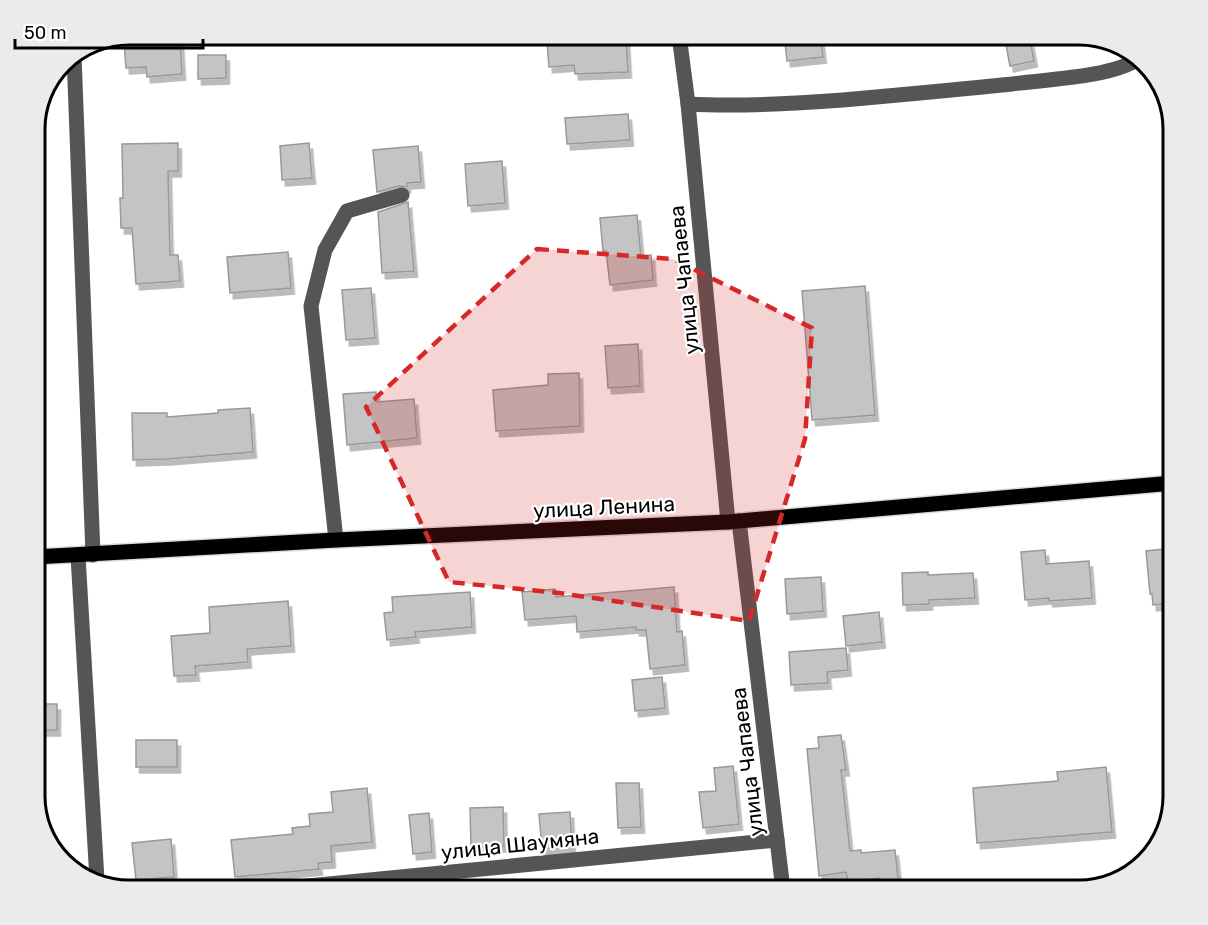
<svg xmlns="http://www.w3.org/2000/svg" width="1208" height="925" font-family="Rubik,sans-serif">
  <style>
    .building { fill: #c4c4c4; stroke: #999; stroke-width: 1.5; filter: url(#shadow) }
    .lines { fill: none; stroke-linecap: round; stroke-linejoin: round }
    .major-casing { stroke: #dbdbdb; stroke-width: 18 }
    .minor { stroke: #555; stroke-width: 15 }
    .major { stroke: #000; stroke-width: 15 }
    .marked { fill: #d62828; fill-opacity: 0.2; stroke: #d62828; stroke-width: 4.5; stroke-dasharray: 12 8; stroke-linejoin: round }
    .labels { text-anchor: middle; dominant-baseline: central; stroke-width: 4.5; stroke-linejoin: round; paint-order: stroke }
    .street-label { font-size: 21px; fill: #000; stroke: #fff }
    .rim { fill: none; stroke: #000; stroke-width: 3 }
  </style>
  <defs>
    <filter id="shadow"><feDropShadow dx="3.5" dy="6" stdDeviation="0" flood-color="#0004"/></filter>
  </defs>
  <rect width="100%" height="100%" fill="#fff"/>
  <g class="building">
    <polygon points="784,34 820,34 823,57 787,61"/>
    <polygon points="1004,34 1029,34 1034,61 1010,66"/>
    <polygon points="180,38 182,74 147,77 146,67 126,68 124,42"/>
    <polygon points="626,38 628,72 575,74 574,65 549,67 547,42"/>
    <polygon points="198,55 226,55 226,78 198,79"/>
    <polygon points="628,114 630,140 567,144 565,118"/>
    <polygon points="178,143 178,171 168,171 170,255 178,255 180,281 136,284 132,228 121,228 120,198 123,198 122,144"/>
    <polygon points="309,143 312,178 282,180 280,146"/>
    <polygon points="418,146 421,182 407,183 407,187 399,186 377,192 373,150"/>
    <polygon points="502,161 505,203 468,206 465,164"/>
    <polygon points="408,202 414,271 382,273 378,212"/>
    <polygon points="637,215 641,257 651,255 653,280 610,285 606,251 603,251 600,218"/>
    <polygon points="288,252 291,288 230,293 227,257"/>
    <polygon points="865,286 875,415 812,420 802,291"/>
    <polygon points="371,288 375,338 346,340 342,290"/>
    <polygon points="638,344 640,386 608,388 605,346"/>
    <polygon points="579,373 580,426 496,431 493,390 548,385 548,374"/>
    <polygon points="376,392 377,402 414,399 417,438 347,445 343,394"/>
    <polygon points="250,408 253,452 167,459 133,460 132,413 167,413 167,417 218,413 218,410"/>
    <polygon points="1173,548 1173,603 1153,605 1152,594 1150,594 1146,551"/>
    <polygon points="1045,550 1046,564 1089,561 1092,598 1049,601 1049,598 1025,600 1021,552"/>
    <polygon points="928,572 928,575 973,573 975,598 929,600 929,604 903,605 902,573"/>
    <polygon points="821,577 823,611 787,614 785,579"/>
    <polygon points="674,587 677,632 682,631 685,665 650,669 646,630 636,630 636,627 577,632 576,616 525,620 522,592 555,589 556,597"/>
    <polygon points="470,592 472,627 415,632 416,637 387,640 384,613 393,612 392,597"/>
    <polygon points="288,601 291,646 247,649 248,662 195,666 196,675 174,676 171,636 210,633 209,607"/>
    <polygon points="879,612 882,642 846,646 843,616"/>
    <polygon points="846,648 848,670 827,672 828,683 791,685 789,652"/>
    <polygon points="662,677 665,708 635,711 632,680"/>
    <rect x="35" y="704" width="22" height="26"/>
    <polygon points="841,735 846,770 841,770 850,851 861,850 861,853 895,850 899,886 880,889 879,878 848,882 846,872 819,876 807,749 819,748 818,737"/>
    <rect x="136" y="740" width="41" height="27"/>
    <polygon points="733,766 739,824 703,828 699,792 716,791 714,768"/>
    <polygon points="1106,767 1112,832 977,843 973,788 1058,781 1057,772"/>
    <polygon points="616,783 639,783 641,827 618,828"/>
    <polygon points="367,788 372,842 331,846 332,862 318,863 319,869 235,877 231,840 293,834 292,828 310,826 309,814 333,812 331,792"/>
    <polygon points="503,807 504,846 471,847 470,808"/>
    <polygon points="570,812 572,847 542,849 539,814"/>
    <polygon points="429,813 432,852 413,854 409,815"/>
    <polygon points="171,839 174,877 136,880 132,843"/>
  </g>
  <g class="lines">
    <defs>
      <polyline id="major" points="35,557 336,540 728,522 1173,483"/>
    </defs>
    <use href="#major" class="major-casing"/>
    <g class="minor">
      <polyline points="679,35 688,104 728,522"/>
      <polyline points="74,55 93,555"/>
      <path d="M688,104C740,107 791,104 843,100C899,95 955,90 1012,84C1048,79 1110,78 1140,58"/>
      <polyline points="739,521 783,890"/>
      <polyline points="336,540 311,306 325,250 347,211 402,195"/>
      <polyline points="78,556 97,880"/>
      <polyline points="267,890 777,840"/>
    </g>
    <use href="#major" class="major"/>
  </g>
  <path class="marked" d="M537,249L673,259L812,328L805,439L749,621L559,593L449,582L366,407Z"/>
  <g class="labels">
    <g class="street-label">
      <text transform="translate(684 280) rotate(-96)">улица Чапаева</text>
      <text transform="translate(604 507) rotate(-3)">улица Ленина</text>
      <text transform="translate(747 762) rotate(-97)">улица Чапаева</text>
      <text transform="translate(520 844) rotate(-6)">улица Шаумяна</text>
    </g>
  </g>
  <path d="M0 0H1208V925H0ZM129 45H1079A84 84 0 0 1 1163 129V796A84 84 0 0 1 1079 880H129A84 84 0 0 1 45 796V129A84 84 0 0 1 129 45Z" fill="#ebebeb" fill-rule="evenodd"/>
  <path class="rim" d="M129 45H1079A84 84 0 0 1 1163 129V796A84 84 0 0 1 1079 880H129A84 84 0 0 1 45 796V129A84 84 0 0 1 129 45Z"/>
  <path d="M15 39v9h188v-9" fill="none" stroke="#000000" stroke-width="3"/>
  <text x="24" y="39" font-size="18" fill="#000000" stroke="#ffffff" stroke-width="4.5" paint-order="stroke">50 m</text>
</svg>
